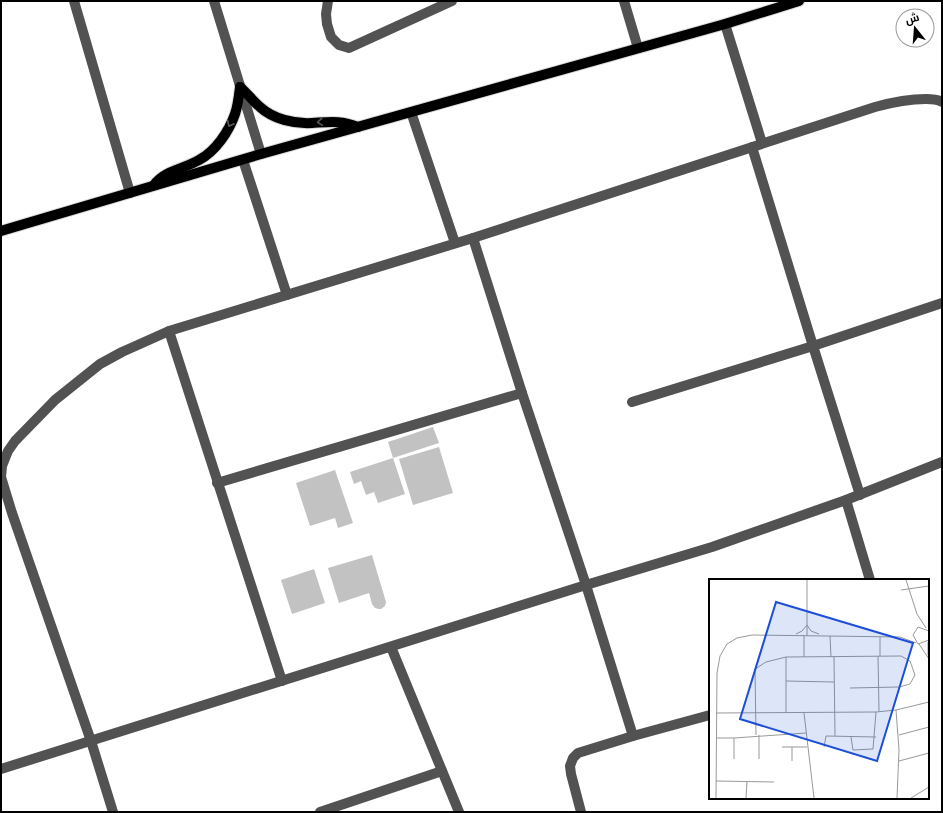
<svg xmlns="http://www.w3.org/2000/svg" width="943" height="813" font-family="Quicksand,Cairo,sans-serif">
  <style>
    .building { fill: #c2c2c2 }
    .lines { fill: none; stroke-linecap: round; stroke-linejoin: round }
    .major-casing { stroke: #dbdbdb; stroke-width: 12 }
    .minor { stroke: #525252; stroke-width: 10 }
    .major { stroke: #000; stroke-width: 10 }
    .oneway { stroke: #595959 }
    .inset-road { fill: none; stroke: #999; stroke-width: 1 }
    .view { fill: #1d4ed8; fill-opacity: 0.15; stroke: #1d4ed8; stroke-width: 2 }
    .inset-edge { fill: none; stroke: #000; stroke-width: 2 }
  </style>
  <rect width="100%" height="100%" fill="#fff"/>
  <g class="building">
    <polygon points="433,427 439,443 393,458 388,442"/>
    <polygon points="439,447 453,493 413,505 399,459"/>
    <polygon points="393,458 405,494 378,503 374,492 366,495 361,481 354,484 350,472"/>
    <polygon points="335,470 353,523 338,528 335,518 310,526 296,483"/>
    <polygon points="372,555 386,602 385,606 381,609 379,609 375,608 372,604 369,593 339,603 328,568"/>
    <polygon points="314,569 325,603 292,614 281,580"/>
  </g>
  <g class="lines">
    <defs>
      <g id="major">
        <path d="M240,87C247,93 253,101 260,107C273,119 294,124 312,123C329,122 341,120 358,127"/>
        <path d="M154,185C165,170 184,169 199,160C216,151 229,131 235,114C238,105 239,96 240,87"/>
        <polyline points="1,231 261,154 725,24 799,1"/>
      </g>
    </defs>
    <use href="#major" class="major-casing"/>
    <g class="minor">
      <polyline points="74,1 130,193"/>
      <polyline points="214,1 261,154"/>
      <polyline points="328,1 326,14 327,24 331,37 339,45 349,48 452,1"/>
      <polyline points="624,1 638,48"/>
      <polyline points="725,24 762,143"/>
      <polyline points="411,112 455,243"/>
      <polyline points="752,147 813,346 860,495"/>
      <polyline points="243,160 287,295"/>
      <polyline points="473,238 522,393 586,585 633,736"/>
      <path d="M169,331L473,238L875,107C893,102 907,99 926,99C932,99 937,99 942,102"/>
      <polyline points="632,402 813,346 942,303"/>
      <polyline points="217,483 522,393"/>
      <polyline points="846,500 870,580"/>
      <polyline points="391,647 459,812"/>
      <polyline points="1,769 586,585 712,547 846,500 942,462"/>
      <polyline points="113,812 91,741 12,513 1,477 2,466 8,451 15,441 55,400 100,364 122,352 169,331 282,681"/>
      <polyline points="320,812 442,771"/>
      <polyline points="581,812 571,774 570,766 573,758 578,753 633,736 710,715"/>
    </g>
    <use href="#major" class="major"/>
  </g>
  <defs><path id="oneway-chevron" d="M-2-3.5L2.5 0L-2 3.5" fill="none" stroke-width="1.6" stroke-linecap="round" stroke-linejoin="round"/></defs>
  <g class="oneway">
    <use href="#oneway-chevron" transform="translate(320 122) rotate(175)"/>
    <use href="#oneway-chevron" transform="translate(230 124) rotate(116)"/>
  </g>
  <g transform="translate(709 579)">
    <rect width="220" height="220" fill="#fff"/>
    <path class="inset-road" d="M98,1V57M197,1L208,35L217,49M192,11L220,7M220,52L209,48L204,56L209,65L220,61M87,55L93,52L98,46L102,52L110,55M95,56V78M121,57L122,78M171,58V77M219,63V76M210,65L220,80M169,77L170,132M77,78L192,77L201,82L206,96L201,105L190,108L141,109M125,78L126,157M77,102L125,103M187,131L190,171L188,219M7,134L167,133L187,131L220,123M95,134L105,219M47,156L46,90L57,83L77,78V134M50,156V180M190,156L220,148M142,158L144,171L164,170L167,133M8,159H25V180M25,159L97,154M73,168H83V182M83,168H98M115,168L117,157L167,158M190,182L220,174M7,202L65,203M7,219L8,94L11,77L18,65L28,59L43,56L191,58L207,64M37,219L38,202M202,219L220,208"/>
    <path class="view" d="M67,23L204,64L168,182L31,140Z"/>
    <rect width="220" height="220" class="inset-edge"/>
  </g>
  <rect width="943" height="813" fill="none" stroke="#000000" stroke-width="4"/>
  <g transform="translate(915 28) rotate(343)"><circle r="19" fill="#ffffff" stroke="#999999"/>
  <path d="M0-3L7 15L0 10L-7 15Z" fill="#000000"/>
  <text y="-6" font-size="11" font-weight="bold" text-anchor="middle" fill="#000000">ش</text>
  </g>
</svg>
